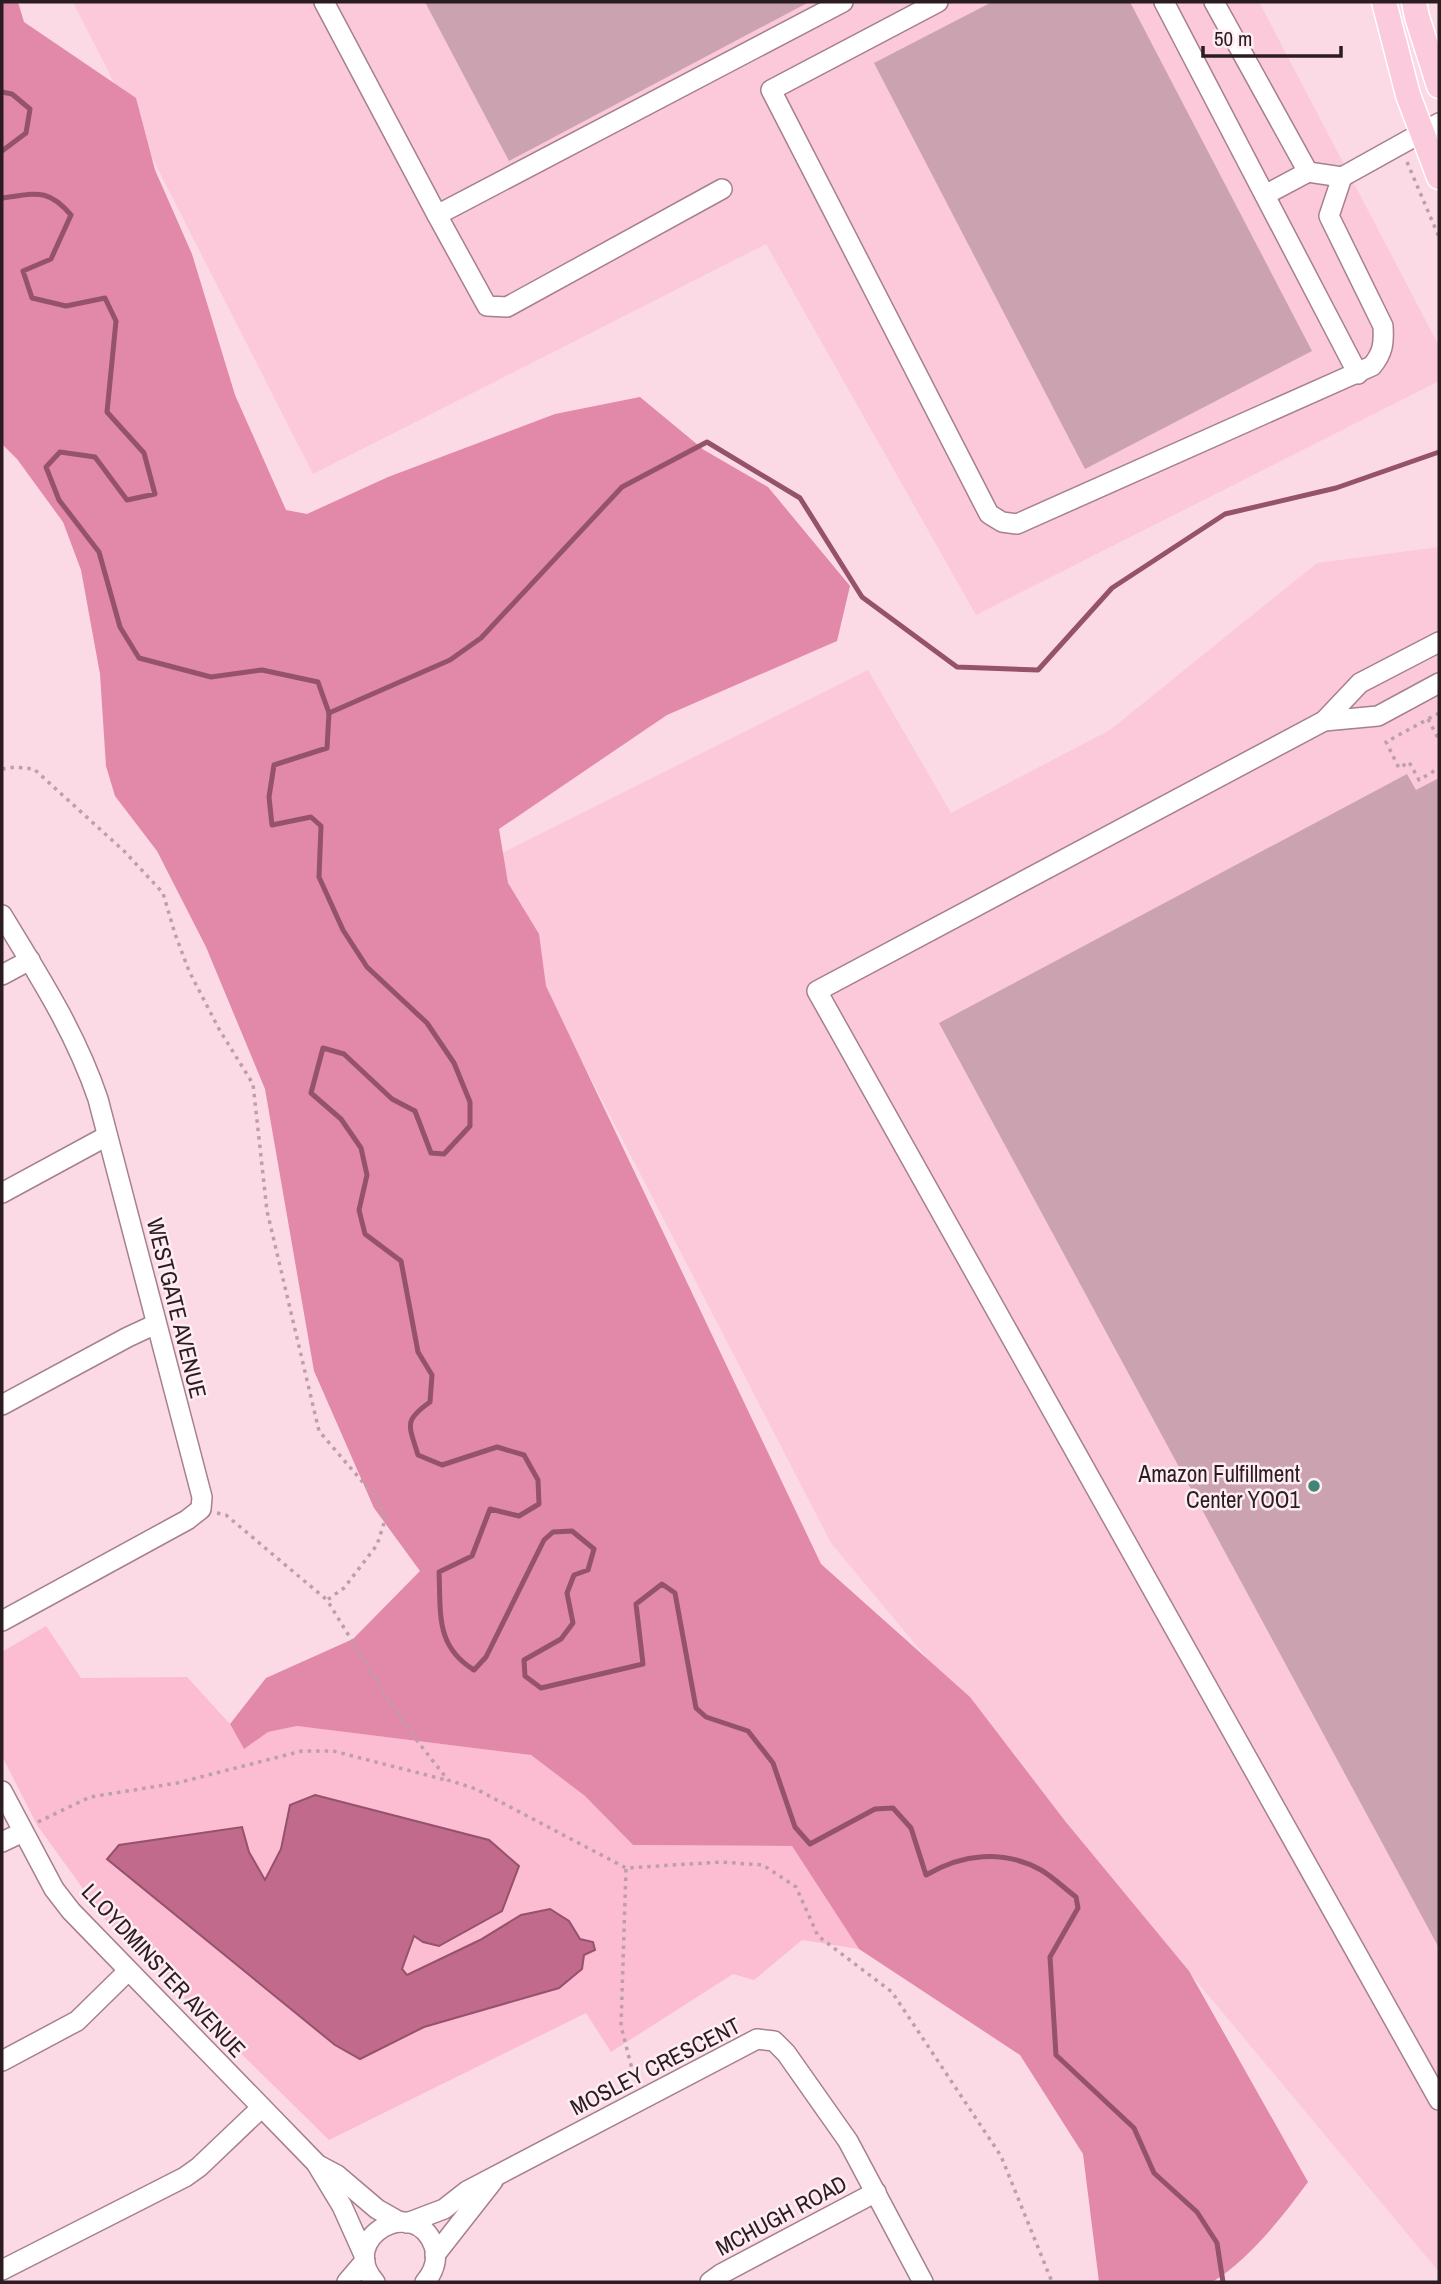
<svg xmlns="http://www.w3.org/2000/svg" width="1441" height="2284" font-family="'Archivo Narrow',sans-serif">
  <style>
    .built { fill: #fbc9d9 }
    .green { fill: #fcbcd1 }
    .forest { fill: #e288a8 }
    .water { fill: #c16a8b; stroke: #94536b; stroke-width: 2 }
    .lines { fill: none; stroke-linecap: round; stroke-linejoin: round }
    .stream { stroke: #94536b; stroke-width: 5 }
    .building { fill: #cba3b0 }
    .minor-casing { stroke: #a6808d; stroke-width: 22 }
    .major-casing { stroke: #fff; stroke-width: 27 }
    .path { stroke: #bca0a9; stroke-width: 3.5; stroke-dasharray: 3.5 5; stroke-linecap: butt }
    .minor { stroke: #fff; stroke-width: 19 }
    .major { stroke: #fbcadc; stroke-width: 24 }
    .poi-dot { fill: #428475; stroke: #feedf2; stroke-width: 2.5 }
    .labels { text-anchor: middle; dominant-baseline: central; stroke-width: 5; stroke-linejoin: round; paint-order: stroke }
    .street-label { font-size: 23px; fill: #2b1c21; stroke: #feedf2 }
    .poi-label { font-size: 23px; fill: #2b1c21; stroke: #feedf2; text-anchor: end }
  </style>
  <rect width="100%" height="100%" fill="#fcdae5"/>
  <g class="built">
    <polygon points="73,2 1259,2 1439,346 1439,381 976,615 766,244 313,474"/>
    <polygon points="1439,547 1439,2272 831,1543 480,864 868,670 951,813 1110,730 1317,563"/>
  </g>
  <polygon class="green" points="46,1626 81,1678 187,1677 230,1724 244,1749 268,1732 297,1726 531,1755 585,1796 633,1845 792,1846 859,1949 802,1940 754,1980 733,1974 611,2052 586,2013 329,2140 107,1922 37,1825 2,1756 2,1652"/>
  <path class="forest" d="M2,2H18L24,22L136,98L155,170L192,254L235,395L286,510L307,514L388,477L555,414L640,397L704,450L768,487L850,586L837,641L667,715L499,829L508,883L539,934L546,986L821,1564L970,1697L1065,1821L1189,1971L1308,2182C1283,2216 1248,2261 1212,2282H1099L1083,2154L1020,2055L859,1949L792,1846L633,1845L585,1796L531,1755L297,1726L268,1732L244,1749L230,1724L266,1678L353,1639L420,1571L374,1508L314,1371L265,1089L206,947L157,851L115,796L106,766L100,674L81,570L63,522L17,459L2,444Z"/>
  <polygon class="water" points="315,1795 489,1840 519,1866 502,1911 439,1946 423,1942 414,1936 402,1969 407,1975 480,1940 521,1915 550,1909 569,1921 580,1939 593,1942 595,1950 584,1955 582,1969 559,1988 424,2027 360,2059 335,2045 107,1859 119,1845 242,1827 249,1852 265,1880 281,1849 290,1805"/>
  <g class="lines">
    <g class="stream">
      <polyline points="2,92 12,94 30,109 26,133 2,151"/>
      <path d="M2,198C35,194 47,187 71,215L51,259L23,271L32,298L66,306L105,298L116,321L107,412L144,453L155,494L127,500L95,457L60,452L46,467L59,500L99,552L120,627L139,658L211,677L262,670L318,682L329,713L327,748L274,765L269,797L272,825L311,817L321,826L319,877L343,930L367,967L427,1023L454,1063L470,1102V1126L444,1154L431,1153L415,1111L392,1099L344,1054L323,1048L311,1093L341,1119L361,1148L367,1175L359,1210L365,1234L401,1261L418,1352L432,1375L430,1402C403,1421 409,1425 418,1455L442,1465L497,1447L524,1455L538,1480L539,1504L519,1516L490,1509L472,1556L439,1572C441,1613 435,1646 474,1670L486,1657L544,1540L553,1532L572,1531L594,1549L588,1570L574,1575L567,1593L573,1623L561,1639L524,1660L525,1676L541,1688L643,1664L636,1604L662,1584L675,1593L696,1708L706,1717L748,1731L773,1763L795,1827L810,1844L875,1809L893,1808L911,1828L926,1875C962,1854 1003,1849 1041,1870C1053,1877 1064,1888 1076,1897L1078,1908L1050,1957L1056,2055L1134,2128L1154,2173L1197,2212L1217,2243L1223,2282"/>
      <polyline points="329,713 450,660 481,638 622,487 707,442 800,498 862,597 957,667 1038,670 1112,588 1225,514 1336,488 1439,452"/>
    </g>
  </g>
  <g class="building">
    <polygon points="425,2 809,2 509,161"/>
    <polygon points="992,2 1130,2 1312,351 1085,469 874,63"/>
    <polygon points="1407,774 1416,790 1439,778 1439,1948 939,1023"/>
  </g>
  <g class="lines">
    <defs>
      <g id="minor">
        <polyline points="324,2 437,215 843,2"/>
        <path d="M938,2L771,90L989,514L1002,522L1017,524L1372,366C1383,353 1384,343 1383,326L1329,216L1342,177"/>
        <polyline points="1164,2 1358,374"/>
        <polyline points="1214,2 1308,172"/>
        <polyline points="1265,195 1308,172 1342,177 1439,123"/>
        <polyline points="437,215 487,306 507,307 722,189"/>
        <polyline points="1439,642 1360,683 1324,721 817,991 1439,2100"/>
        <polyline points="1324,721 1378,716 1439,683"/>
        <path d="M2,915C39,976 75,1031 98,1099L202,1497L201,1509L187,1520L2,1621"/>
        <polyline points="2,975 30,960"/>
        <polyline points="2,1193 107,1136"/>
        <polyline points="2,1405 128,1337 156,1324"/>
        <polyline points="2,1791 54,1889 71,1911 316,2163 342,2206 364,2255"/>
        <polyline points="2,1842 23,1832"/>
        <polyline points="2,2061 77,2021 128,1971"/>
        <polyline points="320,2166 337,2175 377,2209 400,2222"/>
        <polyline points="407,2223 444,2209 467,2191 757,2039 774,2041 786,2053 848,2141 923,2282"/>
        <polyline points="435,2255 493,2181"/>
        <polyline points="2,2270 185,2177 199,2167 261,2108"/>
        <polyline points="347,2282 365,2261"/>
        <path d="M375,2282C336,2238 415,2193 434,2246C438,2259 434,2272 425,2282"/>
        <polyline points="710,2282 721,2274 876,2192"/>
      </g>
      <g id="major">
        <polyline points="1384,2 1408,95 1439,177"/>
        <polyline points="1414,2 1417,17 1439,86"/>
      </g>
    </defs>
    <use href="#minor" class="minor-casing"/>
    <use href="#major" class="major-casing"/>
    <g class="path">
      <polyline points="1407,162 1439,237"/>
      <polyline points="1439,713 1386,742 1399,768 1409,762 1419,780 1439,768"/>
      <polyline points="1428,719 1439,740"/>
      <polyline points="2,769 15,767 34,769 125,852 163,893 175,934 189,971 219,1029 253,1084 267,1211 319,1431 378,1500 385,1520 377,1545 344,1588 327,1600 384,1693 418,1742 448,1780 476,1789 626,1868 721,1862 763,1865 796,1887 818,1936 892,1992 1001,2156 1052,2282"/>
      <polyline points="217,1513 226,1515 327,1600"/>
      <polyline points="38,1822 90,1797 177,1783 302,1751 333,1751 446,1780"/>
      <polyline points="626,1869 621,2026 634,2077 638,2083"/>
    </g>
    <use href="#minor" class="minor"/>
    <use href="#major" class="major"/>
  </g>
  <circle class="poi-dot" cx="1314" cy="1486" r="7"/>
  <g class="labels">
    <g class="street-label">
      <text transform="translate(177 1308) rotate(76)">WESTGATE AVENUE</text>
      <text transform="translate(164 1970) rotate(47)">LLOYDMINSTER AVENUE</text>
      <text transform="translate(655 2066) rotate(-27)">MOSLEY CRESCENT</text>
      <text transform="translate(781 2215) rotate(-28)">MCHUGH ROAD</text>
    </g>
    <g class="poi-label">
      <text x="1300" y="1473">Amazon Fulfillment<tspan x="1300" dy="26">Center YOO1</tspan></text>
    </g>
  </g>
  <rect width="1441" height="2284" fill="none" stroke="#2b1c21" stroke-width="7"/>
  <path d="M1203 46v10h138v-10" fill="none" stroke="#2b1c21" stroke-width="3.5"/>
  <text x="1214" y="46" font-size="21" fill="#2b1c21" stroke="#feedf2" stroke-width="5" paint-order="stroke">50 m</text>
</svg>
